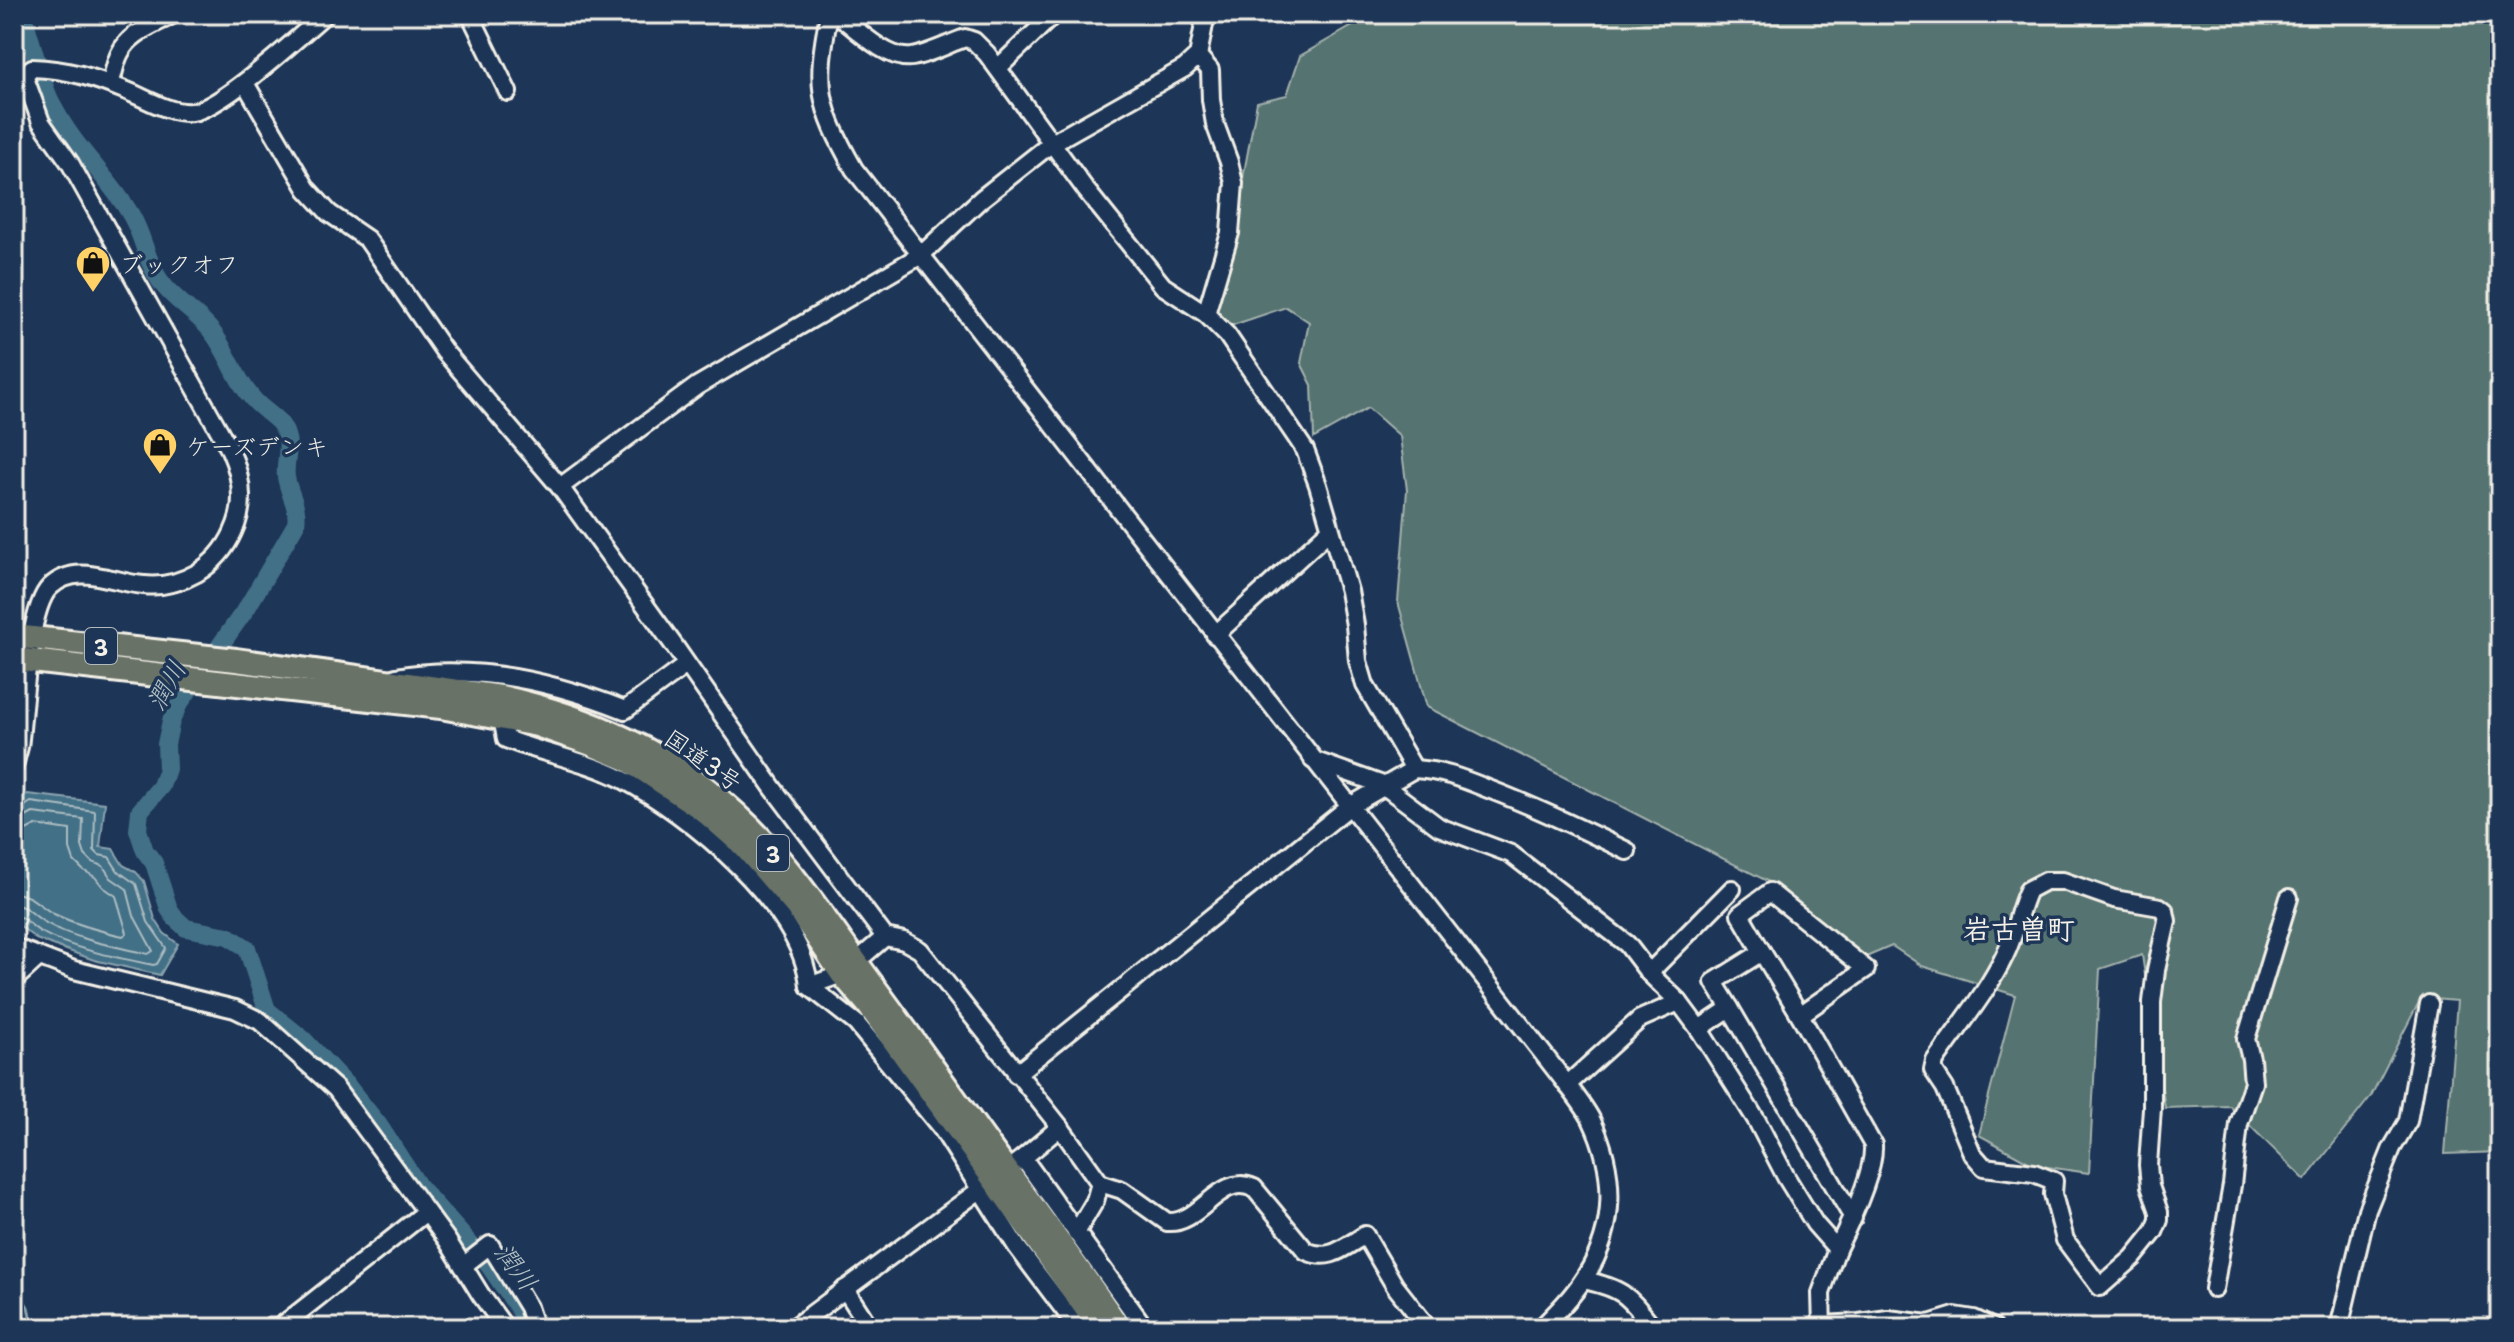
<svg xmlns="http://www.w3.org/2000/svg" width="2514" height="1342" font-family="'Playpen Sans','Klee One',sans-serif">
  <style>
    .green { fill: #557371; stroke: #a4b2ac; stroke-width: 2 }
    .water { fill: #436f87; stroke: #8aa3ae; stroke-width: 2 }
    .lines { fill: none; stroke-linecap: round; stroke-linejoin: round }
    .shore { stroke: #adbdc1; stroke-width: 2 }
    .stream { stroke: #8aa3ae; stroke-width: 3 }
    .river { stroke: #436f87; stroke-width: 18 }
    .minor-casing { stroke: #f4f1e8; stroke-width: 22 }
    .highway-casing { stroke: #f4f1e8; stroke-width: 28 }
    .minor { stroke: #1d3557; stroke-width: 16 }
    .highway { stroke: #697266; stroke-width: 22 }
    .labels { text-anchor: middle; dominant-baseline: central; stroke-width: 7; stroke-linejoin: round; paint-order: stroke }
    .shield { fill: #1d3557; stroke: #b4b9bc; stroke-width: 2 }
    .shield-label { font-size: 22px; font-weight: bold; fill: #f4f1e8 }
    .poi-label { font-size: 24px; fill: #f4f1e8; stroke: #1d3557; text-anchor: start }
    .street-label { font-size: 24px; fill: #f4f1e8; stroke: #1d3557 }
    .water-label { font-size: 26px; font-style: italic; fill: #b6c4c6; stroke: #1d3557 }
    .quarter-label { font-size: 28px; font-weight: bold; fill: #f4f1e8; stroke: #1d3557 }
  </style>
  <rect width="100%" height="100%" fill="#1d3557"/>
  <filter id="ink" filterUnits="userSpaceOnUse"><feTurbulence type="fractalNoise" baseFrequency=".0125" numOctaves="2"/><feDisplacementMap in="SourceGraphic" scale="16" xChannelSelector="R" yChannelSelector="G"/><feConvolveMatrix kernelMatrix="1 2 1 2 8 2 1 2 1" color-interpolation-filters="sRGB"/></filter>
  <g filter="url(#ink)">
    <polygon class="green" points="1363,14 2500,14 2500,1152 2445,1154 2457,1001 2421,998 2371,1096 2305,1180 2230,1106 2165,1108 2142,955 2100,969 2089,1173 2034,1165 1979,1135 2015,995 1922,966 1892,946 1866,957 1775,885 1427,707 1398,602 1407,490 1400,436 1368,408 1314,438 1312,385 1301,363 1309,322 1286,307 1230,326 1215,312 1232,238 1257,102 1287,95 1300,56 1363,20"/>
    <polygon class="water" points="27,794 105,803 100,847 113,849 123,865 136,872 144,881 155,919 164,933 178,944 160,975 94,960 36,939 14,921 14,804"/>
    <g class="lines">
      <g class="shore">
        <path d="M14,810L20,809L31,802L95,811L94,850L99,855L109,857L118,871L136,884L148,922L166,948L157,964L153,965C119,958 71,949 41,932C31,927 26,917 14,915"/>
        <path d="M14,820L22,819L33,813L83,819L82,846L85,855L92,862L103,866L111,878L127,889L134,916L153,951L148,954C117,947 74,939 46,923C34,917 29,906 14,905"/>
        <path d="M14,832L26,830L36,825L70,830V849L74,861L83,870L95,877L103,887L116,896L127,933L123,936C100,931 75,924 54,914C39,906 32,894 14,893"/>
      </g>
      <polyline class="stream" points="14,1285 28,1307 33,1328"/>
      <path class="river" d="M22,14C35,47 40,87 59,117C79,153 111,180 131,215C144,237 146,262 161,282C175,302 198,313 213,333C229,354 236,381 254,400C265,413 281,418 286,435C291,448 284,464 286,477C289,495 299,506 296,524L248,606L179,704L171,721L166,744L167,769L161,786L140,811L138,830L145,851L154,863L169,909L176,919L186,928L228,936L247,948L267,1010L303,1039L350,1089L378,1124L419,1187L488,1264L532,1328"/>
      <defs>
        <g id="minor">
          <polyline points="470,14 508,92"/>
          <path d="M829,14C815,86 818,105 854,169L1555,1069C1567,1085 1582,1102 1591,1119C1616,1171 1617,1228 1585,1277C1573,1296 1557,1312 1541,1328"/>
          <path d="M837,14C855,28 888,61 912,57C929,54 948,44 965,38L974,41L987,54L1086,190L1163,286L1206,314L1227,335L1305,450L1318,485L1349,591L1355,625L1358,661L1365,685L1414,769L1350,806L1016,1074"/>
          <polyline points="1198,56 1210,70 1211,100 1215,124 1229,162 1234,183 1230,233 1206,314"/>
          <polyline points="998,68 1054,14"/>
          <path d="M14,74H20L25,78L41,122L70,163L230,450C242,477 246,505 233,532C225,550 213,563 197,573C181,582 162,587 144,585C113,583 77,561 50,587C27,609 24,712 19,747L14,766"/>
          <path d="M23,76L32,68C68,69 95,78 127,91C147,99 170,114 192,112C221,109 300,36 325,14"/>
          <path d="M245,83L307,189L329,213L367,239L444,351L560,487L673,644L773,788L885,937L904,941L920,950L1060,1127L1100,1183L1122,1190L1167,1222C1201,1225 1219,1172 1254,1188L1306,1251C1330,1262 1344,1247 1365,1235L1395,1286L1428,1328"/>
          <path d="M110,84C114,74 115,62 120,53C130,32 155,25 173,14"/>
          <polyline points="560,487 697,386 921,255 981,199 1052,143 1185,68 1198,56 1206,14"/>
          <polyline points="1215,635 1330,530"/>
          <path d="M396,677C473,663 554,682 625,710L686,665"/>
          <path d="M502,717L506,739C544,754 585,760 622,779C689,814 802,906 809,986L856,1023L942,1129L1017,1247L1078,1328"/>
          <polyline points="1313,760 1383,785 1439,827 1511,854 1627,944 1649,973 1679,1002 1699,1029 1757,1121 1786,1177 1815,1224 1837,1249 1821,1293 1822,1328"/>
          <path d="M1414,769C1445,771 1463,779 1491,790C1538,808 1582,829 1627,851"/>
          <path d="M2045,881H2063L2114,899L2160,907L2165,911L2167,921L2156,970L2152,1002V1108L2148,1165L2150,1186L2159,1212V1220L2154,1232L2133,1258L2100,1287L2065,1240L2053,1194L2054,1181L2034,1173L1984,1167L1972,1153L1945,1088L1933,1070L1935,1061C1958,1027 1987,993 2005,955C2016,933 2018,911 2028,890Z"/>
          <polyline points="14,947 74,970 235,1009 260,1021 336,1089 447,1240 481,1295 505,1328"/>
          <polyline points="1762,952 1740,914 1770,892 1866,969 1800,1015"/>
          <polyline points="1649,973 1732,889"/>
          <polyline points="14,980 39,957"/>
          <polyline points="809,986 842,974 885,937"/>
          <polyline points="1730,1008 1853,1218"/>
          <path d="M1699,1029L1730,1008L1714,982L1762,952L1800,1015L1873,1145C1875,1171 1849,1225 1837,1249"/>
          <polyline points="1567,1085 1640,1019 1679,1002"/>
          <polyline points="1023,1158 1145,1328"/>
          <polyline points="1076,1233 1095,1201 1100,1183"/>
          <polyline points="463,1266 490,1245 528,1307 535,1328"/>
          <path d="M1584,1280C1625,1289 1628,1296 1654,1328"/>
          <polyline points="845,1289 870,1328"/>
          <polyline points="2214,1289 2232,1185 2239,1124 2253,1083 2251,1059 2246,1039 2289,898"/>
          <polyline points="1823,1325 1859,1323 1888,1319 1929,1324 1955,1316 1974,1319 1994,1328"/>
          <polyline points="279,1328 426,1212"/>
          <polyline points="793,1328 1023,1158 1060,1127"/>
          <polyline points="2339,1328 2367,1210 2392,1148 2408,1121 2429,1004"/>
        </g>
        <g id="highway">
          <path d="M14,636L236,660L501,697C589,717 668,751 736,814C790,863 829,926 872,984C915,1042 957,1102 999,1160C1040,1216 1081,1271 1119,1328"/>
          <polyline points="14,659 441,707 537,725 589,743 627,759 702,809 744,846 796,906 842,974 867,1003 1100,1328"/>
        </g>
      </defs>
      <use href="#minor" class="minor-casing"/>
      <use href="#highway" class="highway-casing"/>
      <use href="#minor" class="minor"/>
      <use href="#highway" class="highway"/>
    </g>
  </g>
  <defs>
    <symbol id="shop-pin" viewBox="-11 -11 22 30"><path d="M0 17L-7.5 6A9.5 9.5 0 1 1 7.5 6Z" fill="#ffd166" stroke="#1d3557"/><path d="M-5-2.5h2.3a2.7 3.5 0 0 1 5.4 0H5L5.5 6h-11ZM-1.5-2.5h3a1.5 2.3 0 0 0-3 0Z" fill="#111"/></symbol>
  </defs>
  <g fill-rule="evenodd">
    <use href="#shop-pin" x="73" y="243" width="40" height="54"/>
    <use href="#shop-pin" x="140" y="425" width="40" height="54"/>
  </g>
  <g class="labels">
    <g class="shield">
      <rect x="85" y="628" width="32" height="36" rx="6"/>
      <rect x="757" y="835" width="32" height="36" rx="6"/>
    </g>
    <g class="shield-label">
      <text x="101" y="646">3</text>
      <text x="773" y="853">3</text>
    </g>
    <g class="poi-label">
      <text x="119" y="263">ブックオフ</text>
      <text x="186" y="445">ケーズデンキ</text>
    </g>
    <g class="street-label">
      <text transform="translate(704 759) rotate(35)">国道3号</text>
    </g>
    <g class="water-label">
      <text transform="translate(165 685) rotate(-61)">潤川</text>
      <text transform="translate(517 1266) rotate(53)">潤川</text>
    </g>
    <g class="quarter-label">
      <text x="2019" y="927">岩古曽町</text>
    </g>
  </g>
  <rect width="2514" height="1342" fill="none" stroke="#1d3557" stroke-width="48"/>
  <rect x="24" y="24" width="2466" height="1294" fill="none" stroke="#f4f1e8" stroke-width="3" filter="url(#ink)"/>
</svg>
